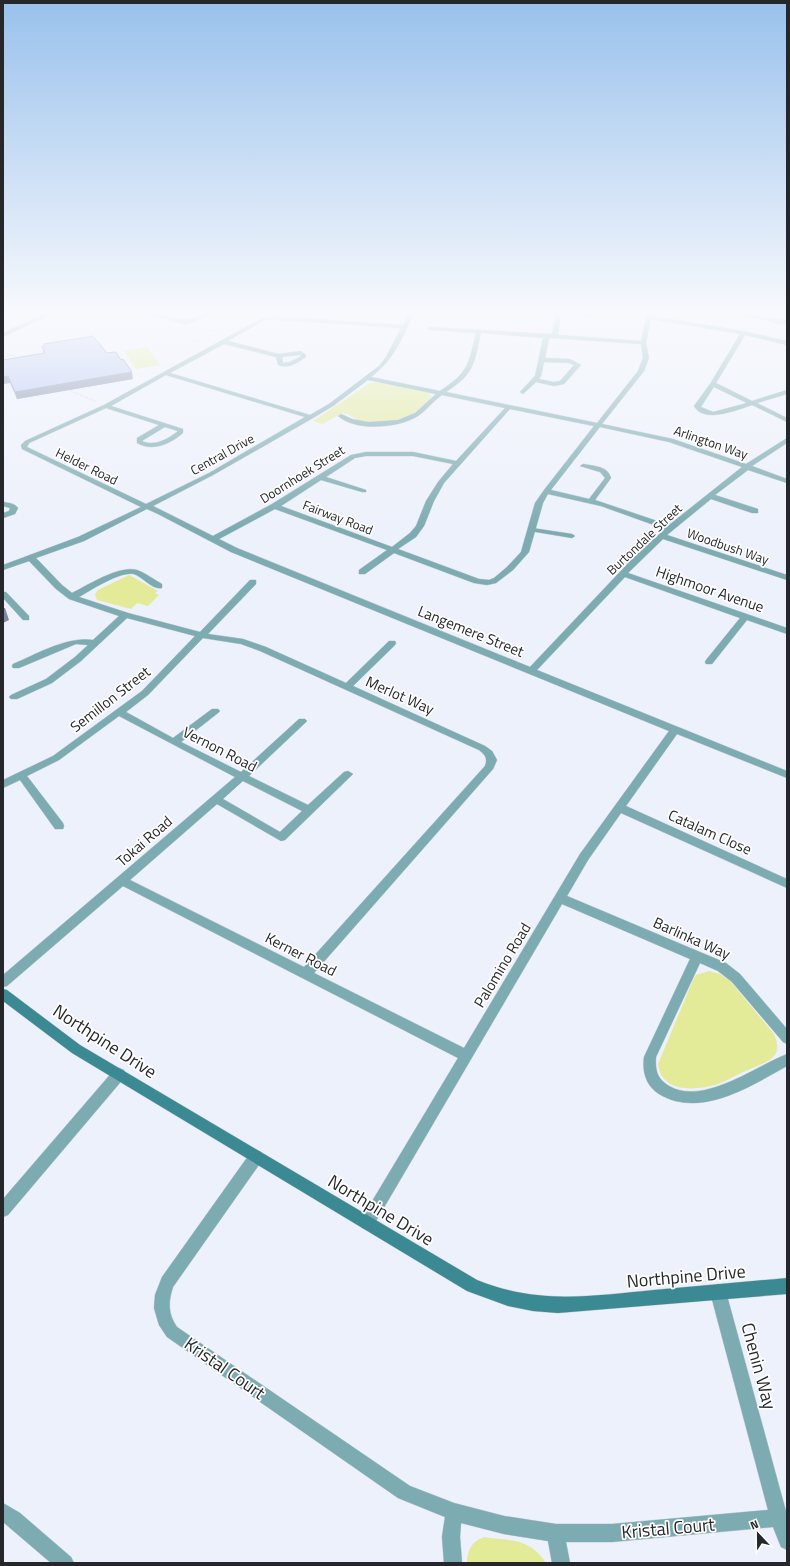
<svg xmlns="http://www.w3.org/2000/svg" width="790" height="1566" font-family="'Titillium Web',sans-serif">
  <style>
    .green { fill: #e3ea98 }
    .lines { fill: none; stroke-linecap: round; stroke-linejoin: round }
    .lane-casing { stroke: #c9cdd5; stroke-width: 1 }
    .street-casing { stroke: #c9cdd5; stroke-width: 1 }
    .secondary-casing { stroke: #c9cdd5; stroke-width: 1 }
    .path { stroke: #a8abb3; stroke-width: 1.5; stroke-dasharray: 0.5 2; stroke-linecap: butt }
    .lane { fill: #7cabb1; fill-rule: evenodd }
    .street { fill: #7cabb1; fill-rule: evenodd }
    .secondary { fill: #3b8992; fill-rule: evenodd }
    .wall { fill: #9ba7cf }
    .shaded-wall { fill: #7e88a9 }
    .building { fill: #b4c2f1; stroke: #7e88a9 }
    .labels { text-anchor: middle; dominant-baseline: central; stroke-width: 3.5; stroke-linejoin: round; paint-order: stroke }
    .far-street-label { font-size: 13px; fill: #26272a; stroke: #fefefe }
    .street-label { font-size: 15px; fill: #26272a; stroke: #fefefe }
    .near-street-label { font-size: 18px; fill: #26272a; stroke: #fefefe }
  </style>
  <rect width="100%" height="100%" fill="#edf1fb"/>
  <g class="green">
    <polygon points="147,347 160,365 136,369 124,351"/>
    <path d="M370,383H381L425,392L430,394L431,397C426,402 421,408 415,412C401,422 376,424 360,420C356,419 349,414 343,413L322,424L313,421Z"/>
    <polygon points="129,575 158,591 155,593 159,595 148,606 137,603 131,609 97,600 95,594 98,590"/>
    <path d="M709,971L720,974L730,981L774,1034C777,1041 779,1048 775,1055C770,1062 756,1066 748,1070C738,1074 728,1080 718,1084C696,1091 661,1093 658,1064L693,980L696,975Z"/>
    <path d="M484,1537C512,1541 529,1538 546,1563H467C467,1550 472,1541 484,1537Z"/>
  </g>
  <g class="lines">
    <defs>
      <g id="lane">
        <polygon points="532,528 572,534 575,536 572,538 530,531 529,530"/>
        <polygon points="3,592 6,592 29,616 29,620 23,620 3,598"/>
      </g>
      <g id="street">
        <polygon points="53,310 60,310 3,337 3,333"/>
        <path d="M134,310H143L184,320C196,319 205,310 217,310L194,322L184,324Z"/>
        <path d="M410,310H416C402,337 396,358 371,377L440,391C469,372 468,365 476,333L430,330L428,329V327L552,334L556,314L523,312L520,310H559L593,313L596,315L593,317L561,314L558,335L641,341L646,317L652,310H658L653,316L743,331L787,341V345L745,335L716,383L752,401L787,390V394L757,403L787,418V422L752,405C737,410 704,424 694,406L710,384L740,334L651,319L646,343L649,358L644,371L602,424L673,439L746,464L787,438V443L752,466L787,479V483L748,470L715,495L758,509V513H752L711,499L667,535L787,575V580L663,539L628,573L787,628V634L747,620L712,664H706L705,662L706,660L740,618L625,577L537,670L787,771V778L677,734L626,806L787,879V888L621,813L588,860L567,896L726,963L740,974L787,1029V1044L783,1042L732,982L718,971L700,963L656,1057C655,1070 657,1079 669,1086C703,1106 756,1066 787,1054V1066C751,1086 700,1119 659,1094C646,1086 642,1072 644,1057L690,959L562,904L372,1228L367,1230L362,1228L360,1223L362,1218L458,1058L123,886L7,986L3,987V975L235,777L119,716L59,760L27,776L63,823L64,826L63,829H55L20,780L3,788V780L53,756L142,691L195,636L127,618L81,661L52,683L17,699H11L9,697L11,695L46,679L75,657L88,645L76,644L19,668H13L12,666L13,664C37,654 67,636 93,640L119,616L69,599L56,589L29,561L3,570V565L78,537L141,507L22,449L21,445L25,441L104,405L262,318L276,316L403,325ZM265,320H276L401,328L386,357L379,366L329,404L310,415L170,373L224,344L276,357L278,365C289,369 297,363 306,357V355L301,351L279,354L228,341ZM481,333L543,338L535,376L520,392L523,394L536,382L554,386L564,384L581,365L570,359L545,358L549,339L551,338L641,344L643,358L638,371L597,423L446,392C474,374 474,365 481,333ZM300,355L301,356L290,362L283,363L282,357ZM544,362L569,363L574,365L560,381L554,382L539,379L541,376ZM166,375L305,417L209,473L146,504L27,447L29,443L106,408L159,425L137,438V443C153,452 170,444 183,433V429L111,406ZM368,380L436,394L415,413L398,420L369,422L352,419L341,414L338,416C356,432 399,428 418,416C427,410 433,401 442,395L505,408L456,461L413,452H366L351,455L272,504L213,536L153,506L213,475L313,418L333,406ZM714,387L747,403L713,412L701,407ZM510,409L594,426L544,490L535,503L521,552L507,567L494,578L489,580L479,579L398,549L416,537L424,526L434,501L444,483ZM165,427L178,431C168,439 155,447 142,441ZM600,427L669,442L742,467L669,525L595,500L611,478C608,466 594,466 583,464L580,466L600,472L605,478L589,499L551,490ZM366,456H413L453,464L438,482L426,501L416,526L410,533L392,547L281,506L321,480L362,492H366V490L326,477L355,458ZM548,494L601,506L665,529L634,557L530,667L237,548L219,539L275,509L387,550L359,570V574H365L394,553L474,583L487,585L496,583L513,570L529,552L543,503ZM147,509L158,514L231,552L669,731L580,854L464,1048L314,973L493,769L497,760L492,751L485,746L353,686L395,645L396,643L395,641H389L346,683L266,647L243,639L208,634L256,584V580H250L200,632L128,613L79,597C91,590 120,571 134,574C143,577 152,590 162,588V584C154,580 146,573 137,570C119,565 88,585 72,593L62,585L36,558L84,541ZM203,638L241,644L260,651L479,750C485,755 488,758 485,766L304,967L130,880L217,804L281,841L285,840L353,774L348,771L344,772L308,805L249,776L305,723L307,721L305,719H299L241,772L181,742L218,713L220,711L218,709H212L173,738L126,712L148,695ZM243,781L302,811L280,832L223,799Z"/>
        <path d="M726,310C747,310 766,320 787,320V324H779Z"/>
        <path d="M3,502C9,503 14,503 18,508L15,514L3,518V513L9,511L10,508L3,506Z"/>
        <polygon points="119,1068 124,1070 125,1074 124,1078 8,1215 3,1217 3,1199 114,1070"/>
        <path d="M256,1150L261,1152L263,1157L261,1162L173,1287C168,1302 168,1314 177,1327L410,1486L454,1503L504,1516L556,1524H612L768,1510L710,1292L713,1287L718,1284L723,1287L726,1292L787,1515V1550L781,1547L773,1527L612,1542H566L570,1563H552L548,1541L504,1534L461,1523L460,1537L462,1563H444L442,1537L445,1517L398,1498L167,1337L159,1325L154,1308L155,1295L162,1277L251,1152Z"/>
        <polygon points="3,1503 20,1513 71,1557 74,1563 51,1563 3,1522"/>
      </g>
      <path id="secondary" d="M3,989L7,990L80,1045L477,1280C538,1305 590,1296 654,1290C698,1286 743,1282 787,1278V1294L558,1313L533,1311L508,1306L467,1291L72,1053L3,1001Z"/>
    </defs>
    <use href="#lane" class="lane-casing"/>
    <use href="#street" class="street-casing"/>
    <use href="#secondary" class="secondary-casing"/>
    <g class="path">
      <polyline points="200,328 218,332"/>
      <polyline points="193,341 203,342"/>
      <polyline points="3,352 19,358"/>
      <polyline points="3,356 6,357 11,355"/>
      <polyline points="69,390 95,401"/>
    </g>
    <use href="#lane" class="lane"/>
    <use href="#street" class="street"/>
    <use href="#secondary" class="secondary"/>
  </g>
  <polygon class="wall" points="44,344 107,353 133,379 17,399 10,383 3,384 3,360 43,353 42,346 45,346"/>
  <g class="shaded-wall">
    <polygon points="132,372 133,379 17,399 15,392"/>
    <polygon points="8,376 10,383 3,384 3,377"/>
    <polygon points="3,608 5,608 9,620 3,623"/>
  </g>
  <polygon class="building" points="93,336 107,353 116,352 121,360 123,359 132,372 15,392 8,376 3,377 3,360 45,353 42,346 45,346 44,344"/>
  <linearGradient id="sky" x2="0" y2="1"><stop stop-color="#99c1ec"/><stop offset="0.59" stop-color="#f7f9fd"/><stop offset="1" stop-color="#f7f9fd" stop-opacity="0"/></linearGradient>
  <rect width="790" height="529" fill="url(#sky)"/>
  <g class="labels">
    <g class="far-street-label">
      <text transform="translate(711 442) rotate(19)">Arlington Way</text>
      <text transform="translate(222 454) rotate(-29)">Central Drive</text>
      <text transform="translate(87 466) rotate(26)">Helder Road</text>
      <text transform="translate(302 474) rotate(-32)">Doornhoek Street</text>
      <text transform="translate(338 517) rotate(21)">Fairway Road</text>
      <text transform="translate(644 539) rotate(-43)">Burtondale Street</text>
      <text transform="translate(728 546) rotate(19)">Woodbush Way</text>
    </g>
    <g class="street-label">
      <text transform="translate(710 589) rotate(19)">Highmoor Avenue</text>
      <text transform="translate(471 631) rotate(22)">Langemere Street</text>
      <text transform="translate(400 695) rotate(24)">Merlot Way</text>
      <text transform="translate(110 699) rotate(-38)">Semillon Street</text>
      <text transform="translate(220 749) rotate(27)">Vernon Road</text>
      <text transform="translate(710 832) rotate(24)">Catalam Close</text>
      <text transform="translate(144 841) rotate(-41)">Tokai Road</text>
      <text transform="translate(692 938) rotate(24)">Barlinka Way</text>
      <text transform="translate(301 954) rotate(27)">Kerner Road</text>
      <text transform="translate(502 965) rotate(-59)">Palomino Road</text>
    </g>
    <g class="near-street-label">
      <text transform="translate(105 1041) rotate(33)">Northpine Drive</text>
      <text transform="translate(381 1210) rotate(31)">Northpine Drive</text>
      <text transform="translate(686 1276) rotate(-5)">Northpine Drive</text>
      <text transform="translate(759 1366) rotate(75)">Chenin Way</text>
      <text transform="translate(225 1368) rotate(35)">Kristal Court</text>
      <text transform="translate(668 1528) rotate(-5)">Kristal Court</text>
    </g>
  </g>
  <rect width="790" height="1566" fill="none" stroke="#26272a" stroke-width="8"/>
  <g transform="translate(758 1534) rotate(338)" stroke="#fefefe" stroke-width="3" paint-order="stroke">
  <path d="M0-3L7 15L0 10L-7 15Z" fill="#26272a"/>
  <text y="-6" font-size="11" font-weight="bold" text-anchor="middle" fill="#26272a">N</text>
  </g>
</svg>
